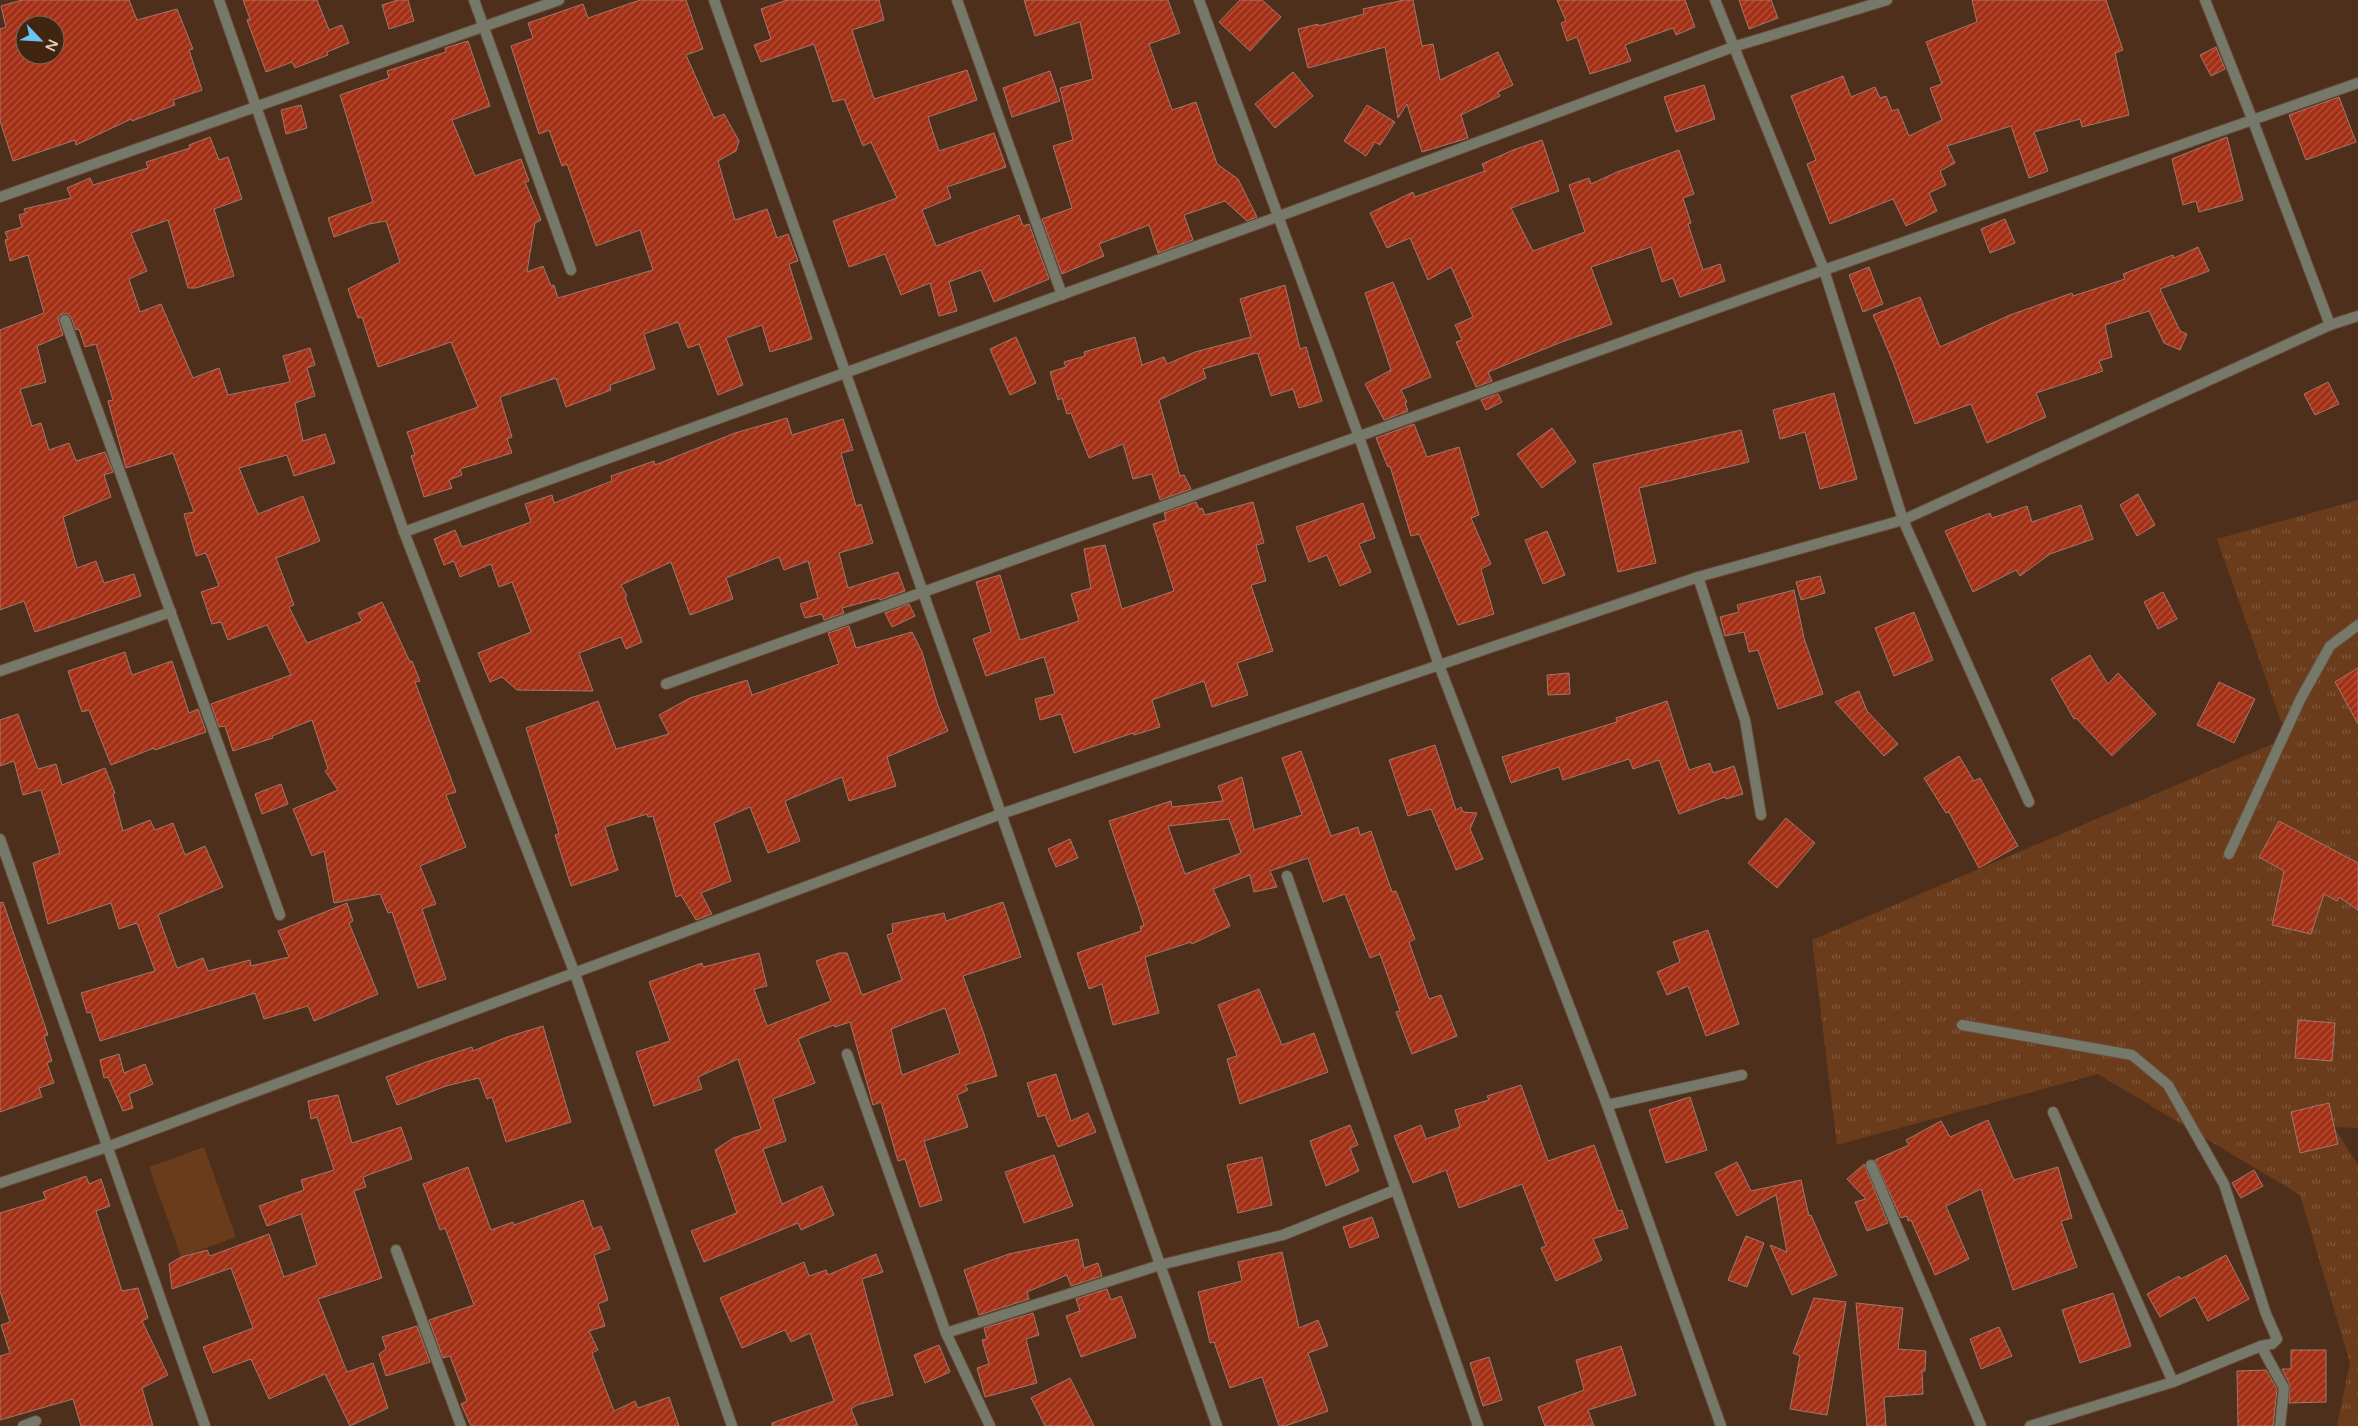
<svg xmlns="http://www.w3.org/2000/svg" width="2358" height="1426" font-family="'Varela Round',sans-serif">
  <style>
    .grass { fill: url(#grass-tufts) }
    .green { fill: #6a3c1c }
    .building { fill: url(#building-hatch); stroke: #a1786f; fill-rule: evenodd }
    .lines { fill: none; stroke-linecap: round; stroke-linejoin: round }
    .lane-casing { stroke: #684c39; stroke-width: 12 }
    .street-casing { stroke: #684c39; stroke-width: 12 }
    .lane { stroke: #767969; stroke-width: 10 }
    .street { stroke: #767969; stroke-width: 10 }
  </style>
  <defs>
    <pattern id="grass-tufts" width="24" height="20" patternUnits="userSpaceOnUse" patternTransform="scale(1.25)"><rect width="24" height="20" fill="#6a3c1c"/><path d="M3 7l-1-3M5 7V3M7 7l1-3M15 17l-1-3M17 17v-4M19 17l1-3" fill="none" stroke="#7f573b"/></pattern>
    <pattern id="building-hatch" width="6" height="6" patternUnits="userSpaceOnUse" patternTransform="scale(1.25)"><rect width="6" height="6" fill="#a32f15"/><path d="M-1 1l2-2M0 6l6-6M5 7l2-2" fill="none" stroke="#b45640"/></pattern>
  </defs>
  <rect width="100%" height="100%" fill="#4d2f1b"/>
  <polygon class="grass" points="2358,500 2358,1128 2334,1127 2358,1165 2358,1426 2337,1426 2350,1363 2300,1195 2098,1074 1837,1145 1812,940 2287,738 2217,539"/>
  <polygon class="green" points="204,1147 236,1237 181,1257 149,1167"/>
  <g class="building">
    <path d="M22,0H129L137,20L177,9L193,49L189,50L202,90L173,100L175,105L132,121L131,119L76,145L75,140L13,161L0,121V29L6,27L1,6ZM25,25H55V55H25Z"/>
    <polygon points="243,0 317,0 329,30 342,25 349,43 327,52 328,55 295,68 292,62 266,72 247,20 250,19"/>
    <polygon points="398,0 408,0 414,21 389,29 382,5"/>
    <polygon points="640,0 686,0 703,49 686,55 714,118 724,114 739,141 736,151 718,161 735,220 767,209 777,238 788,234 798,261 789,264 812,339 770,352 762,325 726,338 743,385 718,395 699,344 688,348 678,322 644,334 655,369 610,385 611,390 566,407 556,378 500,397 512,437 507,439 512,453 460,469 462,475 449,480 452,488 424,497 411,456 415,455 407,432 478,407 451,342 378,367 362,317 358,318 348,289 400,262 386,221 369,224 334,237 328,218 373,202 340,95 389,78 387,71 446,52 445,48 468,41 490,106 452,120 475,176 521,159 529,181 525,182 541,220 535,223 527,272 543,266 551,286 554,285 558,298 653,270 640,230 596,246 567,164 562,166 549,130 539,134 511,46 533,38 528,23 583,4 588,18"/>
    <polygon points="787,0 879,0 884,20 852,30 874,99 967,70 977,100 928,117 939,151 994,133 1006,167 947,187 951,198 922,210 936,246 1019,215 1023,226 1029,224 1049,279 994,302 981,270 949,282 957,311 939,316 930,283 901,295 885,254 849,267 833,221 897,198 871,142 863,146 844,99 833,102 814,44 761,62 754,45 771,39 761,9"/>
    <polygon points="1024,0 1168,0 1180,33 1149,44 1172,110 1196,102 1217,164 1238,179 1257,217 1247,221 1225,201 1184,215 1193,240 1158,253 1149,225 1099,244 1104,256 1062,274 1042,219 1072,208 1053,146 1073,140 1060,88 1093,79 1080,22 1035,36"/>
    <polygon points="1240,0 1262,0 1281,17 1250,51 1219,22"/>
    <polygon points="1404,0 1413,0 1422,46 1433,44 1440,80 1498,52 1513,85 1498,92 1500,96 1461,115 1468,138 1422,152 1407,104 1398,118 1385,47 1308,68 1298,29 1318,24 1318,26 1364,14 1363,9"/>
    <polygon points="1557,0 1685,0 1695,27 1676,35 1673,28 1625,45 1631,61 1590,74 1577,37 1567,41 1561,23 1566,21"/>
    <polygon points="1739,0 1771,0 1778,18 1749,29"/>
    <polygon points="1972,0 2106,0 2123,50 2115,53 2129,115 2082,127 2080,119 2034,132 2048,171 2029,178 2011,126 1947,146 1955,163 1940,171 1946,185 1929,193 1937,211 1906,226 1893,199 1830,224 1807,164 1816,160 1791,96 1843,76 1851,97 1875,87 1880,98 1886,96 1892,111 1898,109 1909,136 1942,120 1930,88 1942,84 1926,42 1977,22"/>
    <polygon points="2216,47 2225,69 2211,76 2200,55"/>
    <polygon points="1050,71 1060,101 1012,117 1003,88"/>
    <polygon points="1293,72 1313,96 1275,128 1255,104"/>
    <polygon points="1704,85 1715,119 1676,132 1664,97"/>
    <polygon points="2339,97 2356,142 2306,160 2289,115"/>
    <polygon points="301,105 307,128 286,134 281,110"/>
    <polygon points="1367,105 1395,122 1380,145 1375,142 1366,156 1344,141"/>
    <polygon points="210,137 219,160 228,157 242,199 214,209 234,276 196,288 188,288 168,220 131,233 147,271 129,279 140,312 161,304 193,378 219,368 228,395 290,382 283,356 310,348 315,365 307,368 315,396 295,403 303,441 325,434 335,463 294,476 287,455 239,468 258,514 303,496 320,541 276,558 294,605 289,607 307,643 362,621 358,613 382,602 410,662 412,661 420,681 415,682 456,792 446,795 466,847 420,866 436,904 422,909 446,979 418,988 392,912 388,913 380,894 334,903 324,851 312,856 293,809 338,790 325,771 328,769 312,720 272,736 273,738 233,751 225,726 219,727 211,704 291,675 267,625 228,640 221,622 212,624 201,592 219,586 206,553 196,556 184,514 194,512 173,453 126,468 108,401 113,400 96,344 85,347 79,329 76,330 71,317 67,313 60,315 58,319 63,335 37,346 46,382 20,389 32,426 41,423 49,450 69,443 76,461 105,452 113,472 104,475 111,497 63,517 77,568 96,561 104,583 134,574 141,596 35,632 24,601 0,610 0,330 44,313 28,255 10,261 5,240 8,239 5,232 22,227 19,215 26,213 24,209 71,198 67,188 90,178 93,185 148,168 146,162 190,148 189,145"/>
    <polygon points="2227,137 2243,200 2199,212 2196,201 2183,205 2172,159"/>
    <polygon points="1542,140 1559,191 1511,208 1533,251 1585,232 1569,185 1589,178 1591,184 1617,172 1679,150 1694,194 1683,198 1691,223 1688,224 1703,270 1720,264 1725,281 1680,297 1673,278 1662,282 1651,247 1591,267 1612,324 1559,343 1488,372 1492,381 1476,387 1456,342 1462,340 1455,325 1473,317 1451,267 1428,280 1410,238 1387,248 1370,213 1413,192 1415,197 1485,171 1482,164 1513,150"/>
    <polygon points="2005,219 2015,243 1990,253 1981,229"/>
    <polygon points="2198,247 2209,271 2160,289 2180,331 2187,334 2180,350 2164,343 2149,311 2105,325 2112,357 2099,361 2103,371 2036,393 2046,417 1987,443 1971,404 1915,424 1893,362 1873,315 1920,297 1940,347 2010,315 2072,293 2073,296 2125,279 2123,274 2173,255 2174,258"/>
    <polygon points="1869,267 1883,304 1863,312 1849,275"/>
    <polygon points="1393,282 1431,377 1401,390 1407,402 1405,403 1408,411 1384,420 1365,384 1391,370 1365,293"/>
    <polygon points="1285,285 1300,349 1306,347 1322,401 1299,408 1293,389 1271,396 1258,354 1256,353 1203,369 1206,378 1159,400 1180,476 1184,475 1191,489 1160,500 1152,474 1133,479 1123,444 1089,458 1071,413 1067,414 1062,398 1058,400 1050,372 1066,367 1064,362 1085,356 1084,352 1135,337 1142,365 1164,357 1167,364 1195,352 1251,337 1240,299"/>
    <polygon points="1016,337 1036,383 1010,395 990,349"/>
    <polygon points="2328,382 2339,404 2315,415 2304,394"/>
    <polygon points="1834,393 1857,479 1820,489 1805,432 1780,439 1773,410"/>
    <polygon points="1498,394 1502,402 1486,410 1481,400"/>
    <polygon points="787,418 792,435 843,419 853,450 841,453 856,506 861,504 873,543 839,553 848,588 898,572 905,591 880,600 879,598 842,608 844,613 824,620 822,614 805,618 800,604 818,598 808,561 784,570 779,557 726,578 733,599 690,615 671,562 621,585 627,596 625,597 642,642 626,649 621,637 579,653 593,691 517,690 502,677 490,682 478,653 531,632 512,582 499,587 491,564 460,577 454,561 444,565 434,539 455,530 462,547 531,522 525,504 552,495 554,503 612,481 611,476 654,461 655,465 735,433"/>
    <polygon points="1414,424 1427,457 1459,447 1479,515 1471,518 1491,564 1481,569 1494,614 1458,625 1419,534 1411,536 1390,466 1388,467 1376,438"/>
    <polygon points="1552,428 1576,462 1542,488 1517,454"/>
    <polygon points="1741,430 1749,462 1639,488 1656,563 1618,572 1593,464"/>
    <polygon points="2138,494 2155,525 2137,536 2120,505"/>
    <polygon points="1196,502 1199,509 1202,508 1205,515 1253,502 1264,543 1256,545 1266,581 1251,585 1273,651 1237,663 1248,695 1212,707 1204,681 1152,700 1160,727 1134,735 1133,733 1074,753 1061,714 1040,720 1035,699 1055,694 1044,657 986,676 973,639 991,632 976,582 1000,575 1020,640 1079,621 1071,594 1091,588 1084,549 1105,545 1122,609 1174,591 1153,524 1166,520 1164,513"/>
    <polygon points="1363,503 1375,538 1359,544 1371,572 1340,586 1327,555 1309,562 1296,527"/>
    <polygon points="2081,505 2093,539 2050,554 2020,576 2016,570 1973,592 1945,531 1990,513 1992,518 2027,506 2032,522"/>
    <polygon points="1547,531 1565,575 1543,584 1525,540"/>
    <polygon points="1820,576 1825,593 1801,600 1796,582"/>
    <polygon points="1794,590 1804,638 1823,694 1778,709 1758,650 1749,652 1744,632 1725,636 1720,617 1739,612 1737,605"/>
    <polygon points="2163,592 2177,619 2158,629 2144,602"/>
    <polygon points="909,604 915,616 892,627 885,613"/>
    <polygon points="1914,612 1933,660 1894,676 1875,628"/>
    <polygon points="849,626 856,648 912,632 922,652 938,706 948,731 887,757 896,786 849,801 842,777 785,801 800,841 768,853 750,807 714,823 731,881 701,893 712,914 696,920 681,895 676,897 653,816 648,817 647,814 605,827 618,870 571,886 555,835 559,834 526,728 598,701 616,749 669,734 659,715 690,698 747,680 752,695 839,664 828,633"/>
    <polygon points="125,652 132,675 172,661 189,713 198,709 206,732 155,750 154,748 111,765 89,710 82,712 68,671"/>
    <polygon points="2090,655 2108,684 2118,673 2156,714 2112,756 2076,718 2074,719 2051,679"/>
    <polygon points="2358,668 2358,724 2335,682"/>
    <polygon points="1569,673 1570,694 1548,695 1547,675"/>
    <polygon points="2219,682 2255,699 2234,743 2197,725"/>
    <polygon points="1859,691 1867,711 1898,744 1884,756 1835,702"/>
    <polygon points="1667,701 1689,770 1710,763 1713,773 1734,766 1743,794 1726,799 1725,797 1679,814 1659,760 1633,769 1629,759 1563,780 1559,767 1511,783 1502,757 1617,722 1616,718"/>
    <polygon points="18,714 38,769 56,764 62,785 105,768 115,793 113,794 123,831 150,820 155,830 173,823 185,855 205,846 223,887 158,915 177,968 203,958 208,971 250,960 251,966 289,957 278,931 347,903 353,921 349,923 378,994 314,1021 308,1006 264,1019 255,993 100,1041 91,1012 87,1013 81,993 155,971 137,923 119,929 111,903 48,924 33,863 60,853 41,790 23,795 14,761 0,766 0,720"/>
    <polygon points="1435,745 1456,810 1461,807 1463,812 1477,813 1470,829 1483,859 1456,870 1431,809 1408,816 1389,760"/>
    <path d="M1301,751L1331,836L1358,827L1360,835L1371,831L1392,892L1396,891L1415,939L1409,942L1429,999L1441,995L1457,1036L1412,1054L1396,1012L1400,1011L1380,954L1370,958L1345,894L1323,902L1308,858L1270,871L1277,887L1254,892L1250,875L1213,889L1230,926L1192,944L1191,942L1145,957L1159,1013L1113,1025L1102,984L1089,989L1077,953L1141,931L1140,927L1144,925L1109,821L1171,801L1172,807L1223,801L1218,786L1242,777L1254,830L1302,815L1282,758ZM1229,819L1241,853L1185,874L1168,826Z"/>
    <polygon points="1959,756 1974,781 1980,778 2018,846 1979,868 1949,812 1946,813 1924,778"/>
    <polygon points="281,784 288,804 262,814 255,794"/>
    <polygon points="1786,818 1815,843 1777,888 1748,863"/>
    <polygon points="2279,821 2358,863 2358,910 2339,897 2337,901 2324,894 2311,934 2272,925 2284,871 2259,857"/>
    <polygon points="1070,839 1078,858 1056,867 1048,849"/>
    <polygon points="3,902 48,1035 44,1036 52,1061 47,1063 54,1083 39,1088 42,1097 0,1112 0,903"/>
    <path d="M1003,902L1021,957L963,976L984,1034L997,1076L965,1085L968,1090L957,1095L968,1127L924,1141L942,1200L920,1207L905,1159L898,1161L881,1102L873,1105L850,1022L835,1027L834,1025L798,1039L815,1083L773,1099L786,1141L763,1149L782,1204L822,1186L834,1215L801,1230L798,1223L704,1262L691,1231L737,1213L715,1150L733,1138L761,1129L738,1059L698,1077L702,1089L654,1106L636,1052L670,1041L649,982L702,963L703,967L759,953L767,986L754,989L767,1026L831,1001L816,961L839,953H847L862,995L902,980L887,935L893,933L892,924L944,913L946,921ZM945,1008L960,1053L902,1075L891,1029Z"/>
    <polygon points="1708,930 1739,1024 1706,1036 1688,986 1667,995 1657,972 1680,962 1673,942"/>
    <polygon points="1259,989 1282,1045 1314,1033 1328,1072 1240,1104 1227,1059 1237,1056 1218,1005"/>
    <polygon points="2298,1020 2335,1023 2332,1061 2295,1058"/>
    <polygon points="543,1026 571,1122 506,1142 492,1097 487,1099 479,1078 446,1086 397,1105 386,1077 426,1062 472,1047 473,1051 507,1037"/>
    <polygon points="119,1054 124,1073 145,1064 153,1084 129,1094 133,1108 123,1111 108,1077 104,1078 100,1060"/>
    <polygon points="1056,1074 1071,1121 1088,1113 1096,1132 1058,1147 1045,1115 1038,1117 1027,1083"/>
    <polygon points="1521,1085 1548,1161 1594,1145 1618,1211 1622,1210 1628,1228 1593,1239 1602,1260 1556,1281 1541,1248 1546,1246 1522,1184 1459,1208 1446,1170 1413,1183 1394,1136 1421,1125 1426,1139 1460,1127 1455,1110 1489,1100 1487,1096"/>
    <polygon points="338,1095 352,1143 401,1127 412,1159 363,1177 366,1187 354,1191 382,1278 318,1299 347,1372 373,1363 388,1408 350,1426 325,1374 269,1399 251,1359 213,1373 203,1347 253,1328 231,1268 172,1289 169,1264 181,1257 207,1250 210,1256 269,1234 284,1277 317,1265 301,1214 267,1226 259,1206 304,1190 301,1180 334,1170 317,1117 311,1119 308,1101"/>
    <polygon points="1690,1097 1707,1150 1666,1163 1649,1110"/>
    <polygon points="2329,1103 2338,1144 2300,1153 2291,1112"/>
    <polygon points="1988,1120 2014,1180 2058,1167 2072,1218 2061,1221 2077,1267 2013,1290 1981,1189 1946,1206 1969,1259 1935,1275 1911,1220 1908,1221 1907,1216 1901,1218 1875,1160 1909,1145 1906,1140 1941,1121 1950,1137"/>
    <polygon points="1350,1125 1358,1145 1350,1148 1359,1171 1326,1186 1310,1141"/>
    <polygon points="1054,1155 1073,1206 1024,1223 1005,1172"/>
    <polygon points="1262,1157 1272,1205 1238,1213 1227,1165"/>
    <polygon points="1737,1162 1751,1191 1801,1180 1809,1216 1811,1215 1837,1275 1792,1295 1770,1245 1787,1252 1776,1195 1737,1216 1715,1173"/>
    <polygon points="1864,1164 1888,1223 1867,1231 1855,1202 1866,1199 1847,1179"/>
    <polygon points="468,1167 491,1230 513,1222 514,1225 583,1200 593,1229 601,1226 610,1249 594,1255 608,1300 598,1304 605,1326 589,1331 598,1350 592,1353 614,1411 635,1401 638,1408 669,1397 679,1426 471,1426 461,1404 467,1401 450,1356 443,1358 429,1320 474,1305 445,1228 440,1230 423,1184"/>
    <polygon points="2254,1170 2263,1186 2241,1198 2232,1183"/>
    <polygon points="86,1176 89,1184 101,1179 110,1206 96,1211 122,1291 138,1288 148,1318 142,1321 168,1375 142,1388 153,1426 81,1426 73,1399 0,1420 0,1356 10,1353 1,1325 10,1322 0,1291 0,1213 46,1199 43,1192"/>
    <polygon points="1372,1217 1379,1237 1350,1248 1343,1227"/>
    <polygon points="1746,1236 1764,1243 1747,1287 1728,1280"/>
    <polygon points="1078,1239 1084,1268 1098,1263 1102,1276 1071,1286 1067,1275 1027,1292 1029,1299 979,1315 964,1270 1009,1254"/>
    <polygon points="1282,1252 1299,1328 1318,1320 1328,1346 1308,1353 1328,1411 1285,1426 1279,1426 1262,1377 1230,1388 1214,1342 1210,1343 1198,1292 1242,1281 1238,1262"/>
    <polygon points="876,1254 883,1272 862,1279 893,1395 857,1405 851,1409 858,1426 772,1426 772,1423 834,1401 810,1333 791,1342 785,1330 742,1348 720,1298 804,1262 809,1276 826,1270 828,1275"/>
    <polygon points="2226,1255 2249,1299 2208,1321 2195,1297 2160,1317 2147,1294 2179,1276 2181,1279"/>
    <polygon points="1107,1289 1111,1300 1121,1296 1136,1337 1081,1357 1066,1316 1080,1311 1076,1299"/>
    <polygon points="2113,1293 2131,1346 2080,1363 2062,1310"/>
    <polygon points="1814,1298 1846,1302 1827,1415 1790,1409 1800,1356 1793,1353"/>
    <polygon points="1856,1303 1903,1308 1898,1349 1926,1351 1925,1371 1922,1371 1923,1394 1884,1397 1886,1426 1867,1426"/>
    <polygon points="1033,1313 1039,1335 1026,1339 1037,1383 985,1397 977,1368 989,1364 982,1340 987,1339 984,1328"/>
    <polygon points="417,1326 430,1362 386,1376 379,1354 386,1349 382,1337"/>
    <polygon points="1999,1327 2012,1356 1981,1369 1970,1339"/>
    <polygon points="939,1345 950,1372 925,1383 914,1355"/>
    <polygon points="1621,1346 1636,1395 1588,1410 1594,1426 1545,1426 1538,1407 1584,1390 1576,1360"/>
    <polygon points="2291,1350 2326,1350 2326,1402 2289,1403 2290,1385 2282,1369 2291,1369"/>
    <polygon points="1489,1357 1502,1400 1483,1406 1470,1363"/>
    <polygon points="2266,1370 2277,1389 2273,1426 2238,1426 2237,1371"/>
    <polygon points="1070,1378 1094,1426 1045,1426 1031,1398"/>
  </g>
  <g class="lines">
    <defs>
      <polyline id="lane" points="23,1426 36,1421"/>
      <g id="street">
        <polyline points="219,0 404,532 575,974 732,1426"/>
        <polyline points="474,0 571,270"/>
        <polyline points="714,0 1217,1426"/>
        <polyline points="957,0 1062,295"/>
        <polyline points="1199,0 1359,437 1439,665 1607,1105 1721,1426"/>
        <polyline points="1715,0 1824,270 1903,520 2029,802"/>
        <polyline points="2205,0 2253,121 2330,325"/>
        <polyline points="0,197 559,0"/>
        <polyline points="65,320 280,915"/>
        <polyline points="404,532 1277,217 1733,47 1887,0"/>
        <polyline points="1698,577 1745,720 1761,815"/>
        <polyline points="0,671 171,612"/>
        <polyline points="666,684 1824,270 2358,83"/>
        <polyline points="0,839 205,1426"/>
        <polyline points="2229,854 2301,698 2330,646 2358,625"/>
        <polyline points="1287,876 1478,1426"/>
        <polyline points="1962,1025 2132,1055 2168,1085 2224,1184 2266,1314 2277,1339 2272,1344 2261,1346 2173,1382 2030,1426"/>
        <polyline points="847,1054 946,1333 990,1426"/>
        <polyline points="1607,1105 1742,1075"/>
        <polyline points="2053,1112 2173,1382"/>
        <polyline points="1871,1165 1981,1426"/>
        <polyline points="0,1183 107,1147 1001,814 1698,577 1903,520 2330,325 2358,316"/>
        <polyline points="396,1250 461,1426"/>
        <polyline points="946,1333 1160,1265 1283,1235 1395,1190"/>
        <polyline points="2261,1346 2284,1388 2280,1426"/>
      </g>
    </defs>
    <use href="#lane" class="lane-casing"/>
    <use href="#street" class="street-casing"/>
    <use href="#lane" class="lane"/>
    <use href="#street" class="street"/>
  </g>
  <g transform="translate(40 40) rotate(115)"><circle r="24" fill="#422511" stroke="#826959"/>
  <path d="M0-4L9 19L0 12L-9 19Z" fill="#6bc3f2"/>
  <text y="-8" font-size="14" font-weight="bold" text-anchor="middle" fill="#e3d0c4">N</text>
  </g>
</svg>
